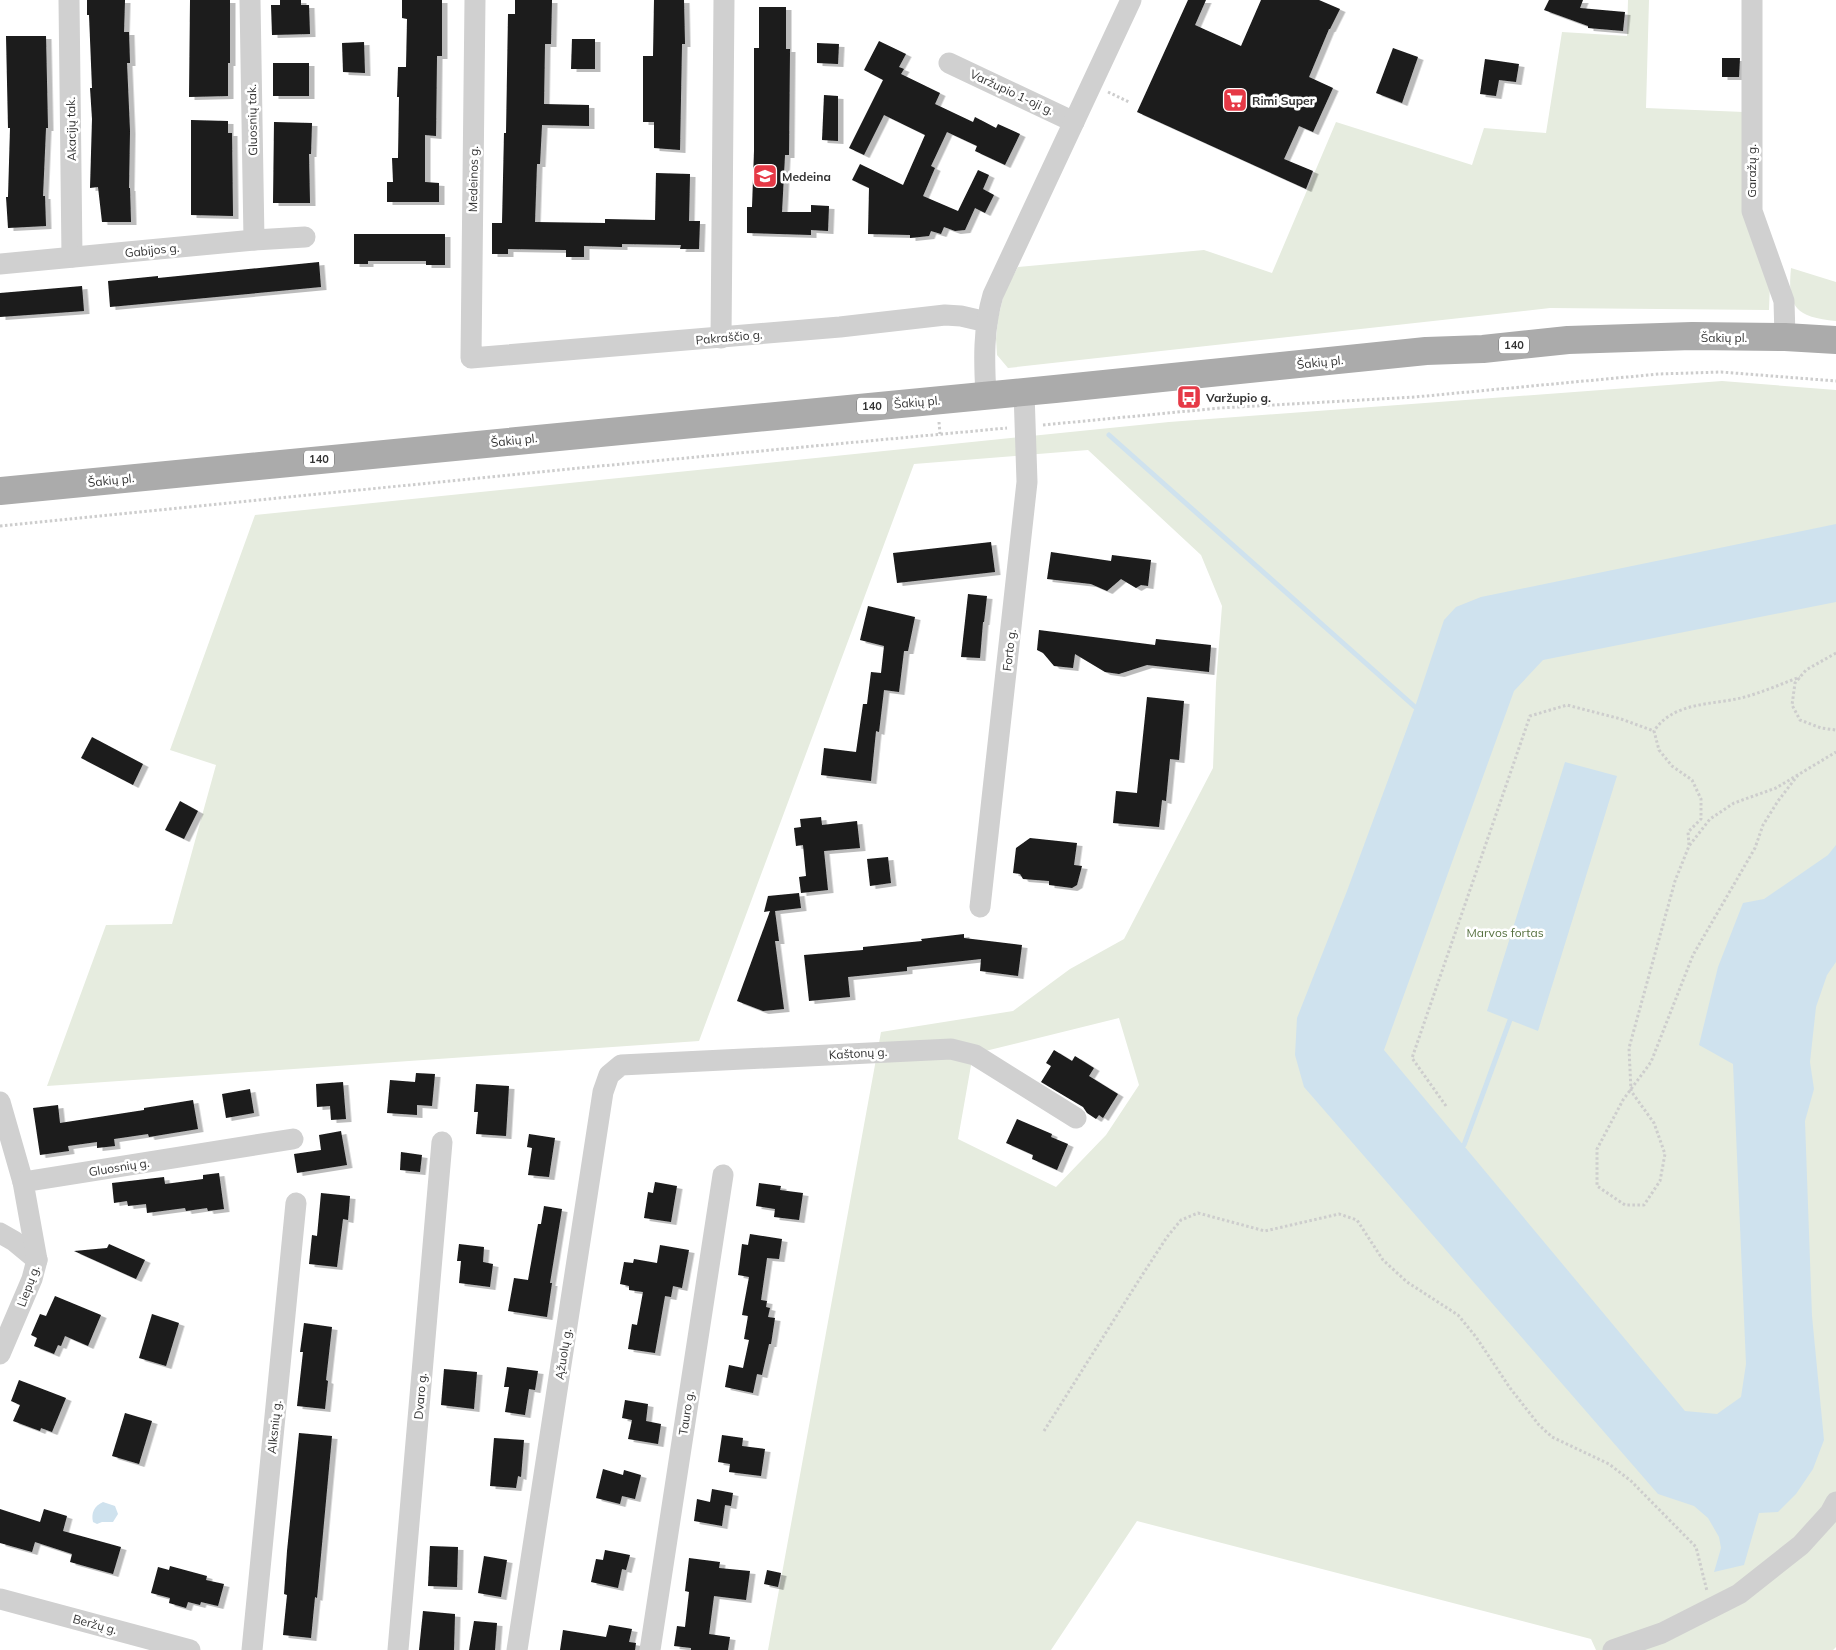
<svg xmlns="http://www.w3.org/2000/svg" width="1836" height="1650" font-family="Mulish,sans-serif">
  <style>
    .green { fill: #e6ecdf; fill-rule: evenodd }
    .water { fill: #cfe2ee }
    .lines { fill: none; stroke-linecap: round; stroke-linejoin: round }
    .stream { stroke: #cfe2ee; stroke-width: 5 }
    .building { fill: #1a1a1a; filter: url(#shadow) }
    .path { stroke: #cdcdcd; stroke-width: 3; stroke-dasharray: 2.5 2.5; stroke-linecap: butt }
    .minor { stroke: #d0d0d0; stroke-width: 21 }
    .major { stroke: #ababab; stroke-width: 28 }
    .labels { text-anchor: middle; dominant-baseline: central; stroke-width: 5; stroke-linejoin: round; paint-order: stroke }
    .shield { fill: #fff; stroke: #707070; stroke-width: 1 }
    .shield-label { font-size: 11px; font-weight: bold; fill: #333 }
    .street-label { font-size: 12px; fill: #333; stroke: #fff }
    .poi-label { font-size: 12px; font-weight: bold; fill: #333; stroke: #fff; text-anchor: start }
    .park-label { font-size: 12px; fill: #56703f; stroke: #fff }
  </style>
  <defs>
    <filter id="shadow"><feDropShadow dx="5.5" dy="3" stdDeviation="0" flood-color="#0004"/></filter>
  </defs>
  <rect width="100%" height="100%" fill="#fff"/>
  <g class="green">
    <polygon points="1628,0 1649,0 1646,108 1744,112 1770,284 1769,310 1550,308 1008,368 997,355 996,339 998,318 1005,290 1018,267 1204,250 1272,273 1336,122 1472,165 1484,128 1546,133 1562,32 1627,36"/>
    <path d="M1791,268L1836,282V321C1796,317 1787,308 1791,268Z"/>
    <path d="M1722,381L1836,390V1647L1833,1650H1596L1591,1639L1137,1521L1051,1650H768L881,1032L1013,1011L1070,969L1124,939L1213,768L1216,683L1222,606L1201,555L1088,450L914,464L699,1041L47,1086L106,925L172,924L216,765L170,750L255,515L1169,422ZM1119,1018L1139,1085L1106,1135L1056,1187L958,1139L973,1054Z"/>
  </g>
  <g class="water">
    <polygon points="1836,524 1836,602 1543,660 1514,691 1384,1050 1685,1411 1717,1414 1741,1397 1746,1364 1733,1064 1699,1045 1718,967 1743,903 1764,899 1828,855 1836,845 1836,962 1827,975 1816,1007 1810,1062 1814,1089 1805,1121 1812,1316 1824,1440 1813,1469 1796,1494 1778,1512 1759,1513 1744,1565 1714,1572 1721,1548 1719,1537 1708,1518 1694,1506 1658,1494 1304,1087 1295,1055 1297,1018 1347,891 1415,707 1444,620 1456,607 1481,597"/>
    <polygon points="1565,762 1617,776 1538,1031 1487,1011"/>
    <path d="M103,1502L115,1506L118,1514L113,1522H102L97,1524L93,1522C91,1513 94,1506 103,1502Z"/>
  </g>
  <g class="lines">
    <g class="stream">
      <polyline points="1109,435 1415,707"/>
      <polyline points="1464,1145 1510,1020"/>
    </g>
  </g>
  <g class="building">
    <polygon points="87,0 125,0 124,32 129,32 130,63 127,63 130,131 129,188 130,188 131,222 102,222 98,187 90,188 92,119 90,88 92,88 89,15 87,15"/>
    <polygon points="190,0 230,0 230,63 228,63 228,96 189,97"/>
    <polygon points="280,0 301,0 301,5 309,5 310,34 272,35 271,5 280,5"/>
    <polygon points="402,0 442,0 442,56 437,56 436,136 425,135 425,182 439,183 439,202 387,202 387,182 393,182 392,158 398,158 399,97 397,97 398,67 406,67 407,19 402,18"/>
    <polygon points="515,0 552,0 551,44 545,44 544,104 589,105 589,126 542,125 540,164 537,164 535,222 605,223 605,219 655,220 656,173 690,174 689,221 700,221 699,249 680,249 681,245 622,244 622,247 584,246 584,257 566,257 566,250 508,249 508,254 492,254 492,223 502,223 504,133 506,133 508,14 515,14"/>
    <polygon points="654,0 684,0 685,44 682,44 680,150 654,148 654,122 643,122 643,56 653,56"/>
    <polygon points="1188,0 1206,0 1195,25 1241,46 1261,0 1319,0 1340,9 1330,29 1329,29 1309,77 1333,88 1313,132 1299,126 1284,159 1313,171 1306,189 1137,112"/>
    <polygon points="1549,0 1583,0 1580,8 1625,12 1623,31 1588,28 1588,26 1544,10"/>
    <polygon points="759,7 786,7 786,49 790,49 789,155 785,155 782,212 811,212 811,205 829,206 828,231 811,230 811,235 747,233 747,207 752,207 754,151 754,48 759,48"/>
    <polygon points="6,36 46,36 48,128 46,128 43,196 45,196 46,226 8,228 6,197 8,197 10,128 8,128"/>
    <polygon points="572,39 595,39 595,69 571,69"/>
    <polygon points="879,41 906,54 899,67 904,69 901,74 940,93 935,104 973,122 975,117 996,128 998,124 1020,134 1005,165 975,151 977,146 947,132 931,166 935,168 923,196 958,211 978,170 989,175 983,189 994,195 985,213 975,208 965,230 955,231 944,227 941,234 931,231 929,236 910,238 910,235 868,234 869,188 852,180 860,164 903,185 925,135 884,115 864,155 849,148 883,80 864,70"/>
    <polygon points="364,42 365,73 343,72 342,43"/>
    <polygon points="817,43 839,44 838,64 817,63"/>
    <polygon points="1393,48 1418,57 1402,103 1376,93"/>
    <polygon points="1722,58 1740,58 1739,77 1722,77"/>
    <polygon points="1485,59 1519,64 1516,82 1499,80 1496,96 1480,94"/>
    <rect x="273" y="63" width="36" height="33"/>
    <polygon points="824,95 838,96 838,141 822,140"/>
    <polygon points="191,120 228,121 228,133 232,133 233,216 191,215"/>
    <polygon points="274,122 312,123 311,154 309,154 310,203 273,203"/>
    <polygon points="354,234 445,234 445,265 426,265 426,261 368,261 368,264 354,264"/>
    <polygon points="319,262 321,287 110,307 108,281 158,276 158,278"/>
    <polygon points="82,286 84,311 0,317 0,293"/>
    <polygon points="991,542 995,572 897,583 893,553"/>
    <polygon points="1051,552 1111,561 1112,555 1151,560 1148,586 1141,585 1136,588 1121,579 1107,591 1091,584 1047,579"/>
    <polygon points="968,594 987,596 984,622 983,622 980,658 961,657"/>
    <polygon points="868,606 915,617 908,651 904,651 899,692 884,690 879,732 876,731 871,781 821,775 824,748 856,752 863,704 867,704 871,672 881,673 884,646 860,640"/>
    <polygon points="1039,630 1155,645 1156,639 1211,645 1209,672 1147,665 1119,674 1105,672 1075,654 1073,668 1054,666 1043,653 1037,650"/>
    <polygon points="1147,697 1184,701 1179,760 1170,759 1166,801 1162,800 1159,827 1113,823 1116,791 1137,793"/>
    <polygon points="92,737 143,764 133,785 81,758"/>
    <polygon points="180,801 198,811 184,839 165,830"/>
    <polygon points="821,817 822,825 857,821 860,848 824,851 828,890 801,893 799,877 806,876 803,845 796,846 794,828 801,827 800,819"/>
    <polygon points="1030,838 1077,843 1074,865 1082,866 1077,885 1072,888 1049,885 1049,881 1023,879 1020,874 1013,873 1016,848"/>
    <polygon points="888,857 891,883 870,886 867,859"/>
    <polygon points="799,893 801,908 775,911 779,941 775,941 784,1009 763,1011 737,1001 770,911 764,912 768,896"/>
    <polygon points="964,934 964,938 1022,945 1018,976 980,971 981,959 907,967 907,971 848,977 850,997 809,1001 804,955 863,950 863,947 922,941 921,939"/>
    <polygon points="1054,1050 1072,1061 1075,1056 1094,1068 1089,1076 1118,1094 1103,1118 1099,1115 1096,1119 1087,1113 1083,1107 1041,1082 1051,1066 1046,1063"/>
    <polygon points="416,1073 435,1074 432,1106 417,1105 417,1115 387,1113 390,1080 415,1082"/>
    <polygon points="343,1082 346,1119 331,1120 330,1106 317,1107 316,1084"/>
    <polygon points="476,1084 509,1086 506,1136 476,1134 478,1112 474,1112"/>
    <polygon points="250,1089 254,1113 226,1118 222,1094"/>
    <polygon points="193,1100 198,1129 149,1137 148,1134 114,1139 115,1146 97,1148 97,1142 68,1146 69,1151 40,1155 33,1108 58,1105 60,1123 144,1110 144,1108"/>
    <polygon points="1017,1119 1052,1134 1051,1137 1068,1144 1057,1170 1032,1159 1033,1155 1006,1143"/>
    <polygon points="341,1131 347,1165 297,1173 294,1154 321,1150 319,1135"/>
    <polygon points="529,1134 555,1138 549,1177 528,1175 532,1148 527,1147"/>
    <polygon points="401,1152 422,1155 420,1172 400,1170"/>
    <polygon points="219,1173 224,1209 208,1211 207,1208 186,1211 185,1208 147,1213 146,1204 128,1206 127,1201 114,1203 112,1183 164,1177 165,1184 203,1179 203,1175"/>
    <polygon points="655,1182 677,1186 671,1222 644,1218 648,1192 653,1193"/>
    <polygon points="759,1183 781,1186 780,1190 803,1193 799,1220 774,1217 775,1209 756,1206"/>
    <polygon points="321,1193 350,1196 348,1220 343,1219 337,1267 309,1264 312,1235 317,1236"/>
    <polygon points="544,1206 562,1209 550,1283 552,1283 547,1317 508,1311 514,1278 528,1280 538,1224 541,1224"/>
    <polygon points="750,1234 782,1239 779,1259 767,1258 761,1300 767,1301 766,1307 770,1308 768,1317 775,1318 771,1344 769,1344 762,1375 757,1374 753,1393 725,1387 729,1365 743,1368 749,1340 744,1339 748,1316 742,1315 749,1277 738,1275 742,1244 748,1245"/>
    <polygon points="109,1244 145,1260 136,1279 74,1251 107,1248"/>
    <polygon points="459,1244 484,1247 483,1262 493,1264 490,1287 459,1283 461,1261 457,1261"/>
    <polygon points="660,1245 689,1250 682,1288 673,1286 671,1297 665,1296 655,1353 628,1349 632,1324 637,1325 643,1292 629,1290 629,1286 620,1284 624,1262 633,1263 634,1259 657,1263"/>
    <polygon points="55,1296 101,1315 88,1346 65,1336 61,1346 58,1345 54,1354 34,1346 37,1338 31,1335 40,1314 46,1316"/>
    <polygon points="152,1314 179,1323 166,1366 139,1358"/>
    <polygon points="304,1323 332,1327 326,1380 328,1381 325,1409 297,1406 303,1352 300,1352"/>
    <polygon points="507,1367 538,1371 535,1390 529,1389 525,1415 505,1412 509,1387 504,1387"/>
    <polygon points="444,1369 477,1372 474,1409 441,1405"/>
    <polygon points="19,1380 66,1398 52,1432 41,1428 40,1431 13,1421 20,1405 11,1401"/>
    <polygon points="625,1400 648,1404 646,1421 661,1424 658,1444 628,1439 632,1420 622,1418"/>
    <polygon points="125,1413 152,1421 139,1464 112,1456"/>
    <polygon points="299,1433 332,1436 317,1598 315,1597 311,1638 283,1635 287,1595 284,1594 287,1551"/>
    <polygon points="722,1435 743,1438 742,1446 765,1449 761,1476 729,1472 730,1464 718,1462"/>
    <polygon points="494,1438 524,1440 521,1477 518,1476 516,1488 490,1486"/>
    <polygon points="603,1469 623,1475 624,1470 641,1475 635,1499 622,1496 620,1504 596,1498"/>
    <polygon points="712,1489 733,1493 731,1506 725,1505 722,1526 694,1521 697,1499 710,1502"/>
    <polygon points="0,1509 40,1522 44,1509 67,1516 63,1531 121,1547 113,1574 70,1562 72,1554 35,1542 32,1552 0,1543"/>
    <polygon points="430,1546 458,1547 457,1587 428,1586"/>
    <polygon points="605,1550 630,1555 626,1570 622,1569 618,1588 591,1582 596,1559 603,1560"/>
    <polygon points="484,1556 507,1560 501,1597 478,1593"/>
    <polygon points="689,1558 720,1562 719,1568 750,1571 746,1600 714,1596 709,1634 730,1637 728,1650 691,1650 691,1648 674,1646 677,1626 685,1627 689,1592 685,1591"/>
    <polygon points="170,1566 207,1576 206,1580 224,1584 218,1606 201,1602 200,1605 188,1602 186,1608 169,1603 170,1598 151,1593 158,1567 169,1570"/>
    <polygon points="767,1570 781,1573 778,1587 764,1584"/>
    <polygon points="423,1611 455,1614 454,1650 419,1650"/>
    <polygon points="474,1621 497,1623 495,1650 469,1650"/>
    <polygon points="609,1625 632,1629 629,1642 636,1643 635,1650 560,1650 563,1630 606,1637"/>
  </g>
  <g class="lines">
    <g class="path">
      <polyline points="1108,92 1129,102"/>
      <polyline points="939,422 940,434"/>
      <polyline points="1043,425 1220,408 1415,397 1659,374 1721,372 1836,381"/>
      <polyline points="0,526 579,468 1007,428"/>
      <polyline points="1836,653 1806,670 1795,683 1792,705 1800,720 1821,728 1836,730"/>
      <polyline points="1798,775 1778,801 1763,825 1755,848 1693,955 1651,1062 1623,1100 1597,1149 1597,1186 1625,1205 1644,1205 1660,1181 1665,1154 1654,1123 1631,1091 1629,1048 1675,881 1689,846 1710,819 1734,803 1776,788 1836,752"/>
      <path d="M1689,845L1688,832L1701,819V799L1692,780L1672,766L1659,750L1654,731C1673,702 1711,705 1741,698C1761,693 1781,684 1800,677"/>
      <polyline points="1446,1106 1412,1058 1530,716 1567,705 1621,719 1654,731"/>
      <polyline points="1044,1431 1139,1280 1167,1237 1181,1220 1198,1213 1265,1231 1339,1214 1357,1220 1383,1260 1407,1282 1458,1315 1476,1337 1510,1388 1539,1425 1552,1437 1609,1464 1631,1481 1696,1547 1707,1591"/>
    </g>
    <g class="minor">
      <polyline points="69,0 72,257"/>
      <polyline points="250,0 254,240"/>
      <polyline points="475,0 471,358 840,327 945,315 961,316 987,322"/>
      <polyline points="1752,0 1752,211 1784,301 1785,337"/>
      <polyline points="949,63 1074,122"/>
      <polyline points="0,264 254,240 305,237"/>
      <polyline points="721,338 724,0"/>
      <path d="M986,395C984,361 983,329 993,295L1131,0"/>
      <polyline points="980,907 1027,482 1024,392"/>
      <polyline points="0,1102 23,1182"/>
      <polyline points="0,1233 14,1241 37,1260 32,1279 0,1354"/>
      <polyline points="37,1260 23,1182 293,1139"/>
      <polyline points="0,1599 190,1650"/>
      <polyline points="252,1650 296,1203"/>
      <polyline points="398,1650 442,1142"/>
      <polyline points="517,1650 603,1092 609,1075 621,1065 951,1049 975,1055 1076,1118"/>
      <polyline points="650,1650 723,1175"/>
      <polyline points="1613,1650 1662,1633 1739,1594 1801,1545 1830,1513 1836,1502"/>
    </g>
    <polyline class="major" points="0,491 1055,389 1426,351 1483,349 1568,340 1692,336 1785,337 1836,340"/>
  </g>
  <defs>
    <symbol id="supermarket-square" viewBox="-11 -11 22 22"><rect x="-9" y="-9" width="18" height="18" rx="4" fill="#e63946" stroke="#fff"/><path d="M-6-5.5h2.5l.6 2H6L4.5 2H-2.5L-4.4-4H-6ZM-1.5 3.2a1.3 1.3 0 1 0 .1 0ZM3 3.2a1.3 1.3 0 1 0 .1 0Z" fill="#fff"/></symbol>
    <symbol id="school-square" viewBox="-11 -11 22 22"><rect x="-9" y="-9" width="18" height="18" rx="4" fill="#e63946" stroke="#fff"/><path d="M0-5L7-2L0 1L-7-2ZM-4 1L0 2.5L4 1V4Q0 6-4 4Z" fill="#fff"/></symbol>
    <symbol id="bus-square" viewBox="-11 -11 22 22"><rect x="-9" y="-9" width="18" height="18" rx="4" fill="#e63946" stroke="#fff"/><path d="M-5-6H5V4H4V6H2V4H-2V6H-4V4H-5ZM-3.5-4V0h7V-4ZM-3.5 1.2v1.5H-2V1.2ZM2 1.2v1.5H3.5V1.2Z" fill="#fff"/></symbol>
  </defs>
  <g fill-rule="evenodd">
    <use href="#supermarket-square" x="1221" y="86" width="28" height="28"/>
    <use href="#school-square" x="751" y="162" width="28" height="28"/>
    <use href="#bus-square" x="1175" y="383" width="28" height="28"/>
  </g>
  <g class="labels">
    <g class="shield">
      <rect x="1499" y="336.5" width="30" height="17" rx="4"/>
      <rect x="857" y="397.5" width="30" height="17" rx="4"/>
      <rect x="304" y="450.5" width="30" height="17" rx="4"/>
    </g>
    <g class="shield-label">
      <text x="1514" y="345">140</text>
      <text x="872" y="406">140</text>
      <text x="319" y="459">140</text>
    </g>
    <g class="street-label">
      <text transform="translate(1012 92) rotate(25)">Varžupio 1-oji g.</text>
      <text transform="translate(252 120) rotate(-91)">Gluosnių tak.</text>
      <text transform="translate(71 129) rotate(-91)">Akacijų tak.</text>
      <text transform="translate(1751 171) rotate(-90)">Garažų g.</text>
      <text transform="translate(473 179) rotate(-89)">Medeinos g.</text>
      <text transform="translate(152 250) rotate(-6)">Gabijos g.</text>
      <text transform="translate(729 337) rotate(-5)">Pakraščio g.</text>
      <text x="1724" y="337">Šakių pl.</text>
      <text transform="translate(1320 362) rotate(-6)">Šakių pl.</text>
      <text transform="translate(917 402) rotate(-5)">Šakių pl.</text>
      <text transform="translate(514 440) rotate(-6)">Šakių pl.</text>
      <text transform="translate(111 480) rotate(-6)">Šakių pl.</text>
      <text transform="translate(1009 650) rotate(-83)">Forto g.</text>
      <text transform="translate(858 1053) rotate(-3)">Kaštonų g.</text>
      <text transform="translate(119 1167) rotate(-9)">Gluosnių g.</text>
      <text transform="translate(28 1286) rotate(-70)">Liepų g.</text>
      <text transform="translate(563 1354) rotate(-81)">Ąžuolų g.</text>
      <text transform="translate(420 1396) rotate(-85)">Dvaro g.</text>
      <text transform="translate(686 1413) rotate(-81)">Tauro g.</text>
      <text transform="translate(274 1427) rotate(-84)">Alksnių g.</text>
      <text transform="translate(95 1624) rotate(15)">Beržų g.</text>
    </g>
    <g class="poi-label">
      <text x="1252" y="100">Rimi Super</text>
      <text x="782" y="176">Medeina</text>
      <text x="1206" y="397">Varžupio g.</text>
    </g>
    <g class="park-label">
      <text x="1505" y="932">Marvos fortas</text>
    </g>
  </g>
</svg>
